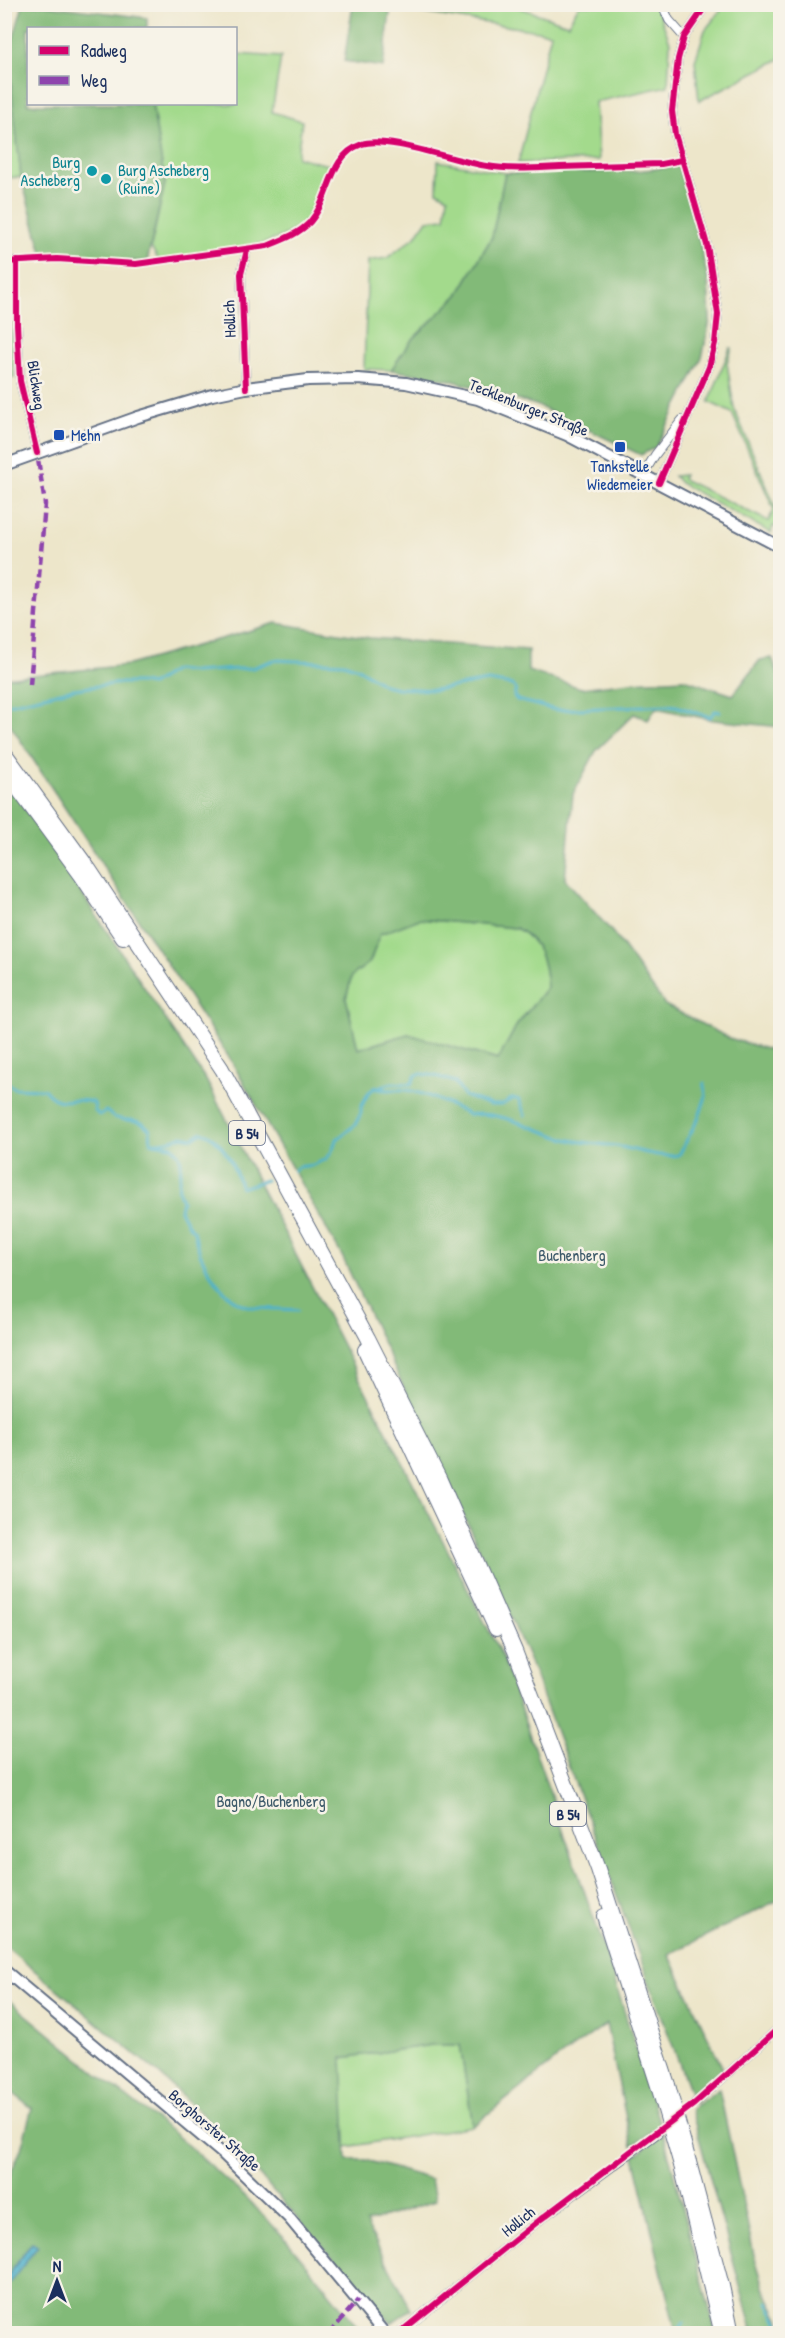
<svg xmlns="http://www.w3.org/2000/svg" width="785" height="2338" font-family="'Patrick Hand',sans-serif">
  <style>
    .green { fill: #a3da8c; stroke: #5f8475; stroke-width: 1.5 }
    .forest { fill: #82ba78; stroke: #4e746b; stroke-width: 1.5; fill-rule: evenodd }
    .water { fill: #4db2cc; stroke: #347095; stroke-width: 1.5 }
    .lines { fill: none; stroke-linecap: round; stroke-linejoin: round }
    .stream { stroke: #4db2cc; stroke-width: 3 }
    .street-tunnel { stroke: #c3c1b4; stroke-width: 8; stroke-dasharray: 8 4; stroke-linecap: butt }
    .street-casing { stroke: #646f84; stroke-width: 10 }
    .secondary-casing { stroke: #646f84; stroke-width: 14 }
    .highway-casing { stroke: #646f84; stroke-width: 16 }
    .street { stroke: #fff; stroke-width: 8 }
    .secondary { stroke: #fff; stroke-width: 10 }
    .highway { stroke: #fff; stroke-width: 14 }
    .highway-bridge-casing { stroke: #646f84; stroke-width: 16; stroke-linecap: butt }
    .highway-bridge { stroke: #fff; stroke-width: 14 }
    .quiet { stroke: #8e44ad; stroke-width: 4.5; stroke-dasharray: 9 4.5; stroke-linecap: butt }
    .cycleway-casing { stroke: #f7f3e8; stroke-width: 10 }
    .cycleway { stroke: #d6006c; stroke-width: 6 }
    .culture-dot { fill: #0f9aa8; stroke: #f7f3e8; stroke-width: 2 }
    .transit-dot { fill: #1a4fb4; stroke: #f7f3e8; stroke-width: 2 }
    .labels { text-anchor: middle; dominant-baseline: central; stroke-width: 5; stroke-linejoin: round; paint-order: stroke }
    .shield { fill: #f7f3e8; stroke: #5d6a87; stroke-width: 1.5 }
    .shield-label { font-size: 15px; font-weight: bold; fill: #1b2f5e }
    .culture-label { font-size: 16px; fill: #0d838f; stroke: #f7f3e8; text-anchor: end }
    .street-label { font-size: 16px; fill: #1b2f5e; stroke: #f7f3e8 }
    .transit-label { font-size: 16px; fill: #164399; stroke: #f7f3e8; text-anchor: start }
    .park-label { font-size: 16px; fill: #3d5a6a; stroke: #f7f3e8 }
  </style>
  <rect width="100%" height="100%" fill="#f7f3e8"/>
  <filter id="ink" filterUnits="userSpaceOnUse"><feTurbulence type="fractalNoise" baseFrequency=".0167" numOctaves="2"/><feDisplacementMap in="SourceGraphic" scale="12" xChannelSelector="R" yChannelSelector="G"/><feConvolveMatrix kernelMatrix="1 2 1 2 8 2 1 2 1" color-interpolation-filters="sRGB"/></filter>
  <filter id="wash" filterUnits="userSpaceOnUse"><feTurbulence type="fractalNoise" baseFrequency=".008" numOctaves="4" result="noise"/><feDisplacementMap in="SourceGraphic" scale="24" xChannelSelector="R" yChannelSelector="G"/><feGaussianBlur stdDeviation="1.35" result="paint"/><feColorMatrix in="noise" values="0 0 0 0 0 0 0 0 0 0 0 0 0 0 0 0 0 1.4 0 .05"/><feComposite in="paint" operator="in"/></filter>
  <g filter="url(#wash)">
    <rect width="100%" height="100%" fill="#ede6ca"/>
    <g class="green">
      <polygon points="391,4 516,5 517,7 568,24 579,5 656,5 670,42 668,86 595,102 599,160 518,163 551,33 391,8"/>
      <polygon points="726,4 780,5 780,59 699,101 695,61 705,30"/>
      <path d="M236,54L281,57L272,112L302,121L297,157L332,166C325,183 319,208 306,221C272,252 202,254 159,261L151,247L165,183L152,104H236Z"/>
      <polygon points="4,56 8,56 21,177 5,178"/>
      <polygon points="438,161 505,173 492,237 458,295 411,341 391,370 364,369 368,261 387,258 416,236 427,220 445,218 448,197 437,191"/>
      <polygon points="11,320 14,378 5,379 5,321"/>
      <polygon points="730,348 732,348 727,363 734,408 780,518 778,528 773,526 771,533 680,483 674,476 684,475 682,479 768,521 774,510 732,413 709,402"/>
      <path d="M419,919L516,928C540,941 545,961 547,987L517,1025L498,1060L408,1034L358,1049L346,998L352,976L370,962L380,934Z"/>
      <polygon points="432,2045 460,2045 473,2126 346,2147 341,2058"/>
    </g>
    <g class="forest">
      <polygon points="23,5 44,5 147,18 147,28 28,28 28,104 152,104 165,183 147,262 43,256 21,177 8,56"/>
      <polygon points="353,5 391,5 383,67 344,61"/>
      <polygon points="679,166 696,222 708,280 710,320 702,358 656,447 641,455 536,405 450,380 391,370 411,341 458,295 492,237 505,173 636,171"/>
      <path d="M276,623L370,638L528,650V671L581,688L631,682L684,679L733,695L760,660L772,658L780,678V727L713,720L656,708L648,720L634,714L596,751L573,794L565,879L613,933L665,1005L729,1038L780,1053V1899L669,1954L724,2071L694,2103L530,1662L501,1595L342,1256L230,1059L5,717L4,678L129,665ZM419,919L516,928C540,941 545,961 547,987L517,1025L498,1060L408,1034L358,1049L346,998L352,976L370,962L380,934Z"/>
      <polygon points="4,777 206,1080 502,1656 607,1956 660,2125 632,2146 606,2024 557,2059 473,2126 460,2045 432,2045 342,2058 347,2160 366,2160 431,2179 435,2201 366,2223 411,2309 391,2323 219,2130 159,2074 5,1946"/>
      <polygon points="5,1997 100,2076 175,2134 244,2196 283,2236 363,2333 202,2334 198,2331 196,2334 5,2333 4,2289 37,2246 31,2244 5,2280 5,2186 21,2149 32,2108 5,2087"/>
      <polygon points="719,2089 754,2255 765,2290 780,2320 780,2333 753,2333 691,2109"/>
      <polygon points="663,2133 716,2333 676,2333 634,2156"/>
    </g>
    <polygon class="water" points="32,2243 38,2246 5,2289 5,2280"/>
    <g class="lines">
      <g class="stream">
        <polyline points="4,705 74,689 122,683 141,683 151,685 175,670 194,672 252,668 274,660 344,663 358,668 384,685 398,688 434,690 488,681 512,685 516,689 514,696 517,700 556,710 667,705 676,706 710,717 715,711 720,712"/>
        <path d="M4,1080L14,1088L44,1089C60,1111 74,1094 94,1103L95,1111L99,1115L106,1111C109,1113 111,1116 114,1117C127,1123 139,1116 150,1130L151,1142C158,1143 176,1140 182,1136L193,1138L202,1132C224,1139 235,1168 241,1188L266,1180"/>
        <path d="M375,1088L392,1083L411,1084L416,1075C424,1071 446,1079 455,1082L464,1096L491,1105H502C508,1102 511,1096 519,1100L525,1115"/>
        <path d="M154,1143L172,1146C192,1164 171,1180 182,1200L180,1210L188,1225L194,1231C198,1259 222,1302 252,1307C268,1310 283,1308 298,1310"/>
        <path d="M294,1171L298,1167L313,1165L326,1159L331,1153L336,1140L355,1125L361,1113V1107L369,1092L375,1088C387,1092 400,1088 412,1091C433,1096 451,1105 469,1115C500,1110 537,1131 566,1139C582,1143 600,1144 616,1146C638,1150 658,1158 679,1155L699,1117L706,1096L704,1083"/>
        <polyline points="768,2302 780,2325"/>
        <polyline points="683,2334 681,2327 684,2323"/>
      </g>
    </g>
  </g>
  <g filter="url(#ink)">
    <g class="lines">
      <polyline class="street-tunnel" points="658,2133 694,2104"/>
      <defs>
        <g id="street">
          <polyline points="662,4 669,20 684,37"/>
          <polyline points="4,262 17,261 17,324 20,381 37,453"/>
          <polyline points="246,388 241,274 247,250"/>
          <polyline points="643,475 655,455 682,420"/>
          <polyline points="659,483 709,367 715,343 718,314 707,245 675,134 672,111 678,59 684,37 707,4"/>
          <polyline points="694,2104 780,2027"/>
          <polyline points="398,2334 541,2219 658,2133"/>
        </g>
        <g id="secondary">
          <polyline points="4,465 138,417 212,395 246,388 308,380 358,379 406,383 478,399 567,435 780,547"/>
          <polyline points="4,1970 223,2154 290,2219 385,2334"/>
        </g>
        <g id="highway">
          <polyline points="4,752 89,869 222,1069 368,1338 440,1480 515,1651 598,1869 668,2085"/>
          <polyline points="4,770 81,875 123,938"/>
          <polyline points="365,1350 496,1629"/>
          <polyline points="604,1916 659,2089"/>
          <polyline points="689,2162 722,2286 732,2334"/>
          <polyline points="681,2165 722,2334"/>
        </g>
      </defs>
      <use href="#street" class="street-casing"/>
      <use href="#secondary" class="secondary-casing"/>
      <use href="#highway" class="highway-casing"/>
      <use href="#street" class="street"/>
      <use href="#secondary" class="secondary"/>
      <use href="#highway" class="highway"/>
      <defs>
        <g id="highway-bridge">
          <polyline points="668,2085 689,2162"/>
          <polyline points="659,2089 681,2165"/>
        </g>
      </defs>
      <use href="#highway-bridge" class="highway-bridge-casing"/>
      <use href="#highway-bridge" class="highway-bridge"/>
      <g class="quiet">
        <polyline points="30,685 45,504 37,453"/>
        <polyline points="329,2334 358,2300"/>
      </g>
      <defs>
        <g id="cycleway">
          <polyline points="17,261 17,324 20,381 37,453"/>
          <path d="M4,262L57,259L136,264L267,246C282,240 299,234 310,222C331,198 328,156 362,144C386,135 458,162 487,166C511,170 536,168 560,167C594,166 628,165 661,164L682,160"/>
          <polyline points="246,388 241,274 247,250"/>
          <polyline points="659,483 709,367 715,343 718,314 707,245 675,134 672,111 678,59 684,37 707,4"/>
          <polyline points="398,2334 541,2219 694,2104 780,2027"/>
        </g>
      </defs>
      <use href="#cycleway" class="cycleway-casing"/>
      <use href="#cycleway" class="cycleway"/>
    </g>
  </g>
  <g class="culture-dot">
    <circle cx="92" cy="171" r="6"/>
    <circle cx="106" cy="179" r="6"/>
  </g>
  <g class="transit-dot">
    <rect x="53" y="429" width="12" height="12" rx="3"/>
    <rect x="614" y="441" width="12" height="12" rx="3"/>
  </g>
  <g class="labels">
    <g class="shield">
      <rect x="229" y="1121" width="36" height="24" rx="4.5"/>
      <rect x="550" y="1802" width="36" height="24" rx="4.5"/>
    </g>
    <g class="shield-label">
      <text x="247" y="1133">B 54</text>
      <text x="568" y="1814">B 54</text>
    </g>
    <g class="culture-label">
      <text x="80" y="162">Burg<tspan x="80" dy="18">Ascheberg</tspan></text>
      <text x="118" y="170" text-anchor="start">Burg Ascheberg<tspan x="118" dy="18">(Ruine)</tspan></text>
    </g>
    <g class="street-label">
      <text transform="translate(229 319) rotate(-92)">Hollich</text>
      <text transform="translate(37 385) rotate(81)">Blickweg</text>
      <text transform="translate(529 407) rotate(22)">Tecklenburger Straße</text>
      <text transform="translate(215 2130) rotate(41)">Borghorster Straße</text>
      <text transform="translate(518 2221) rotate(-39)">Hollich</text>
    </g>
    <g class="transit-label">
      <text x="71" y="435">Mehn</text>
      <text x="620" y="466" text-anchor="middle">Tankstelle<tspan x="620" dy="18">Wiedemeier</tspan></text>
    </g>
    <g class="park-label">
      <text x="572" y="1255">Buchenberg</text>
      <text x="271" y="1801">Bagno/Buchenberg</text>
    </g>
  </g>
  <rect width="785" height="2338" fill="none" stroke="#f7f3e8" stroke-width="24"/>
  <rect x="27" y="27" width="210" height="78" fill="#f7f3e8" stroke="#9fa5b1" stroke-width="1.5"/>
  <rect x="39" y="46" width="30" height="9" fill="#d6006c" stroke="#9fa5b1" stroke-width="1.5"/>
  <text x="81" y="57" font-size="18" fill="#1b2f5e">Radweg</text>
  <rect x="39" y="76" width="30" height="9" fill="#8e44ad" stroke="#9fa5b1" stroke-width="1.5"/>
  <text x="81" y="87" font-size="18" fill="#1b2f5e">Weg</text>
  <g transform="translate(57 2281)" stroke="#f7f3e8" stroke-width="4.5" paint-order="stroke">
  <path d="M0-4.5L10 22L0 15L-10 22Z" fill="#1b2f5e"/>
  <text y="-9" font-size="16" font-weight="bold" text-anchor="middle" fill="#1b2f5e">N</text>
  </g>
</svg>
